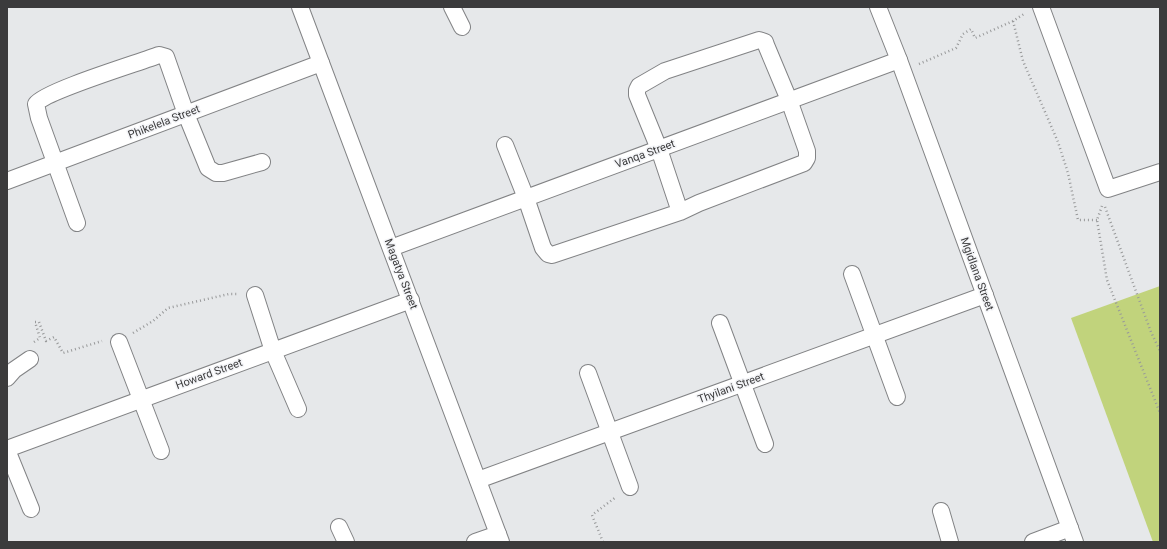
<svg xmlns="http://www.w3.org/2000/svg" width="1167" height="549" font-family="Roboto,sans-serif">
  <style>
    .green { fill: #c1d37c }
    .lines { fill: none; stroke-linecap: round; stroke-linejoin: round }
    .minor-casing { stroke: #828385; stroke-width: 18 }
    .path { stroke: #98999a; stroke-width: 2.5; stroke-dasharray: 1 3; stroke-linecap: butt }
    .minor { stroke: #fff; stroke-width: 16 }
    .labels { text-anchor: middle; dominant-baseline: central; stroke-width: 3; stroke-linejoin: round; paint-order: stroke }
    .street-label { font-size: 11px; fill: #3b3b3c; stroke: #f4f5f8 }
  </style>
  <rect width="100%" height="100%" fill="#e6e8ea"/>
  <polygon class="green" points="1160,286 1160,542 1153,542 1071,318"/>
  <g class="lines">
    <defs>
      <g id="minor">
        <polyline points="300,7 501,542"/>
        <polyline points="452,7 462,27"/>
        <polyline points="878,7 899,60 1075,542"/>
        <polyline points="1041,7 1108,189 1160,172"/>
        <polyline points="505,145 526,198 543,248 548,254 552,255 680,212 699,203 804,163 807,158 807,151 789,100 766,45 765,42 759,40 665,71 639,86 637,90 637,95 659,149 680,212"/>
        <polyline points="7,181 321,63"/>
        <path d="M77,223L39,118L36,104C45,91 138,63 159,55L166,57L186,114L208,168L216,173H223L262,162"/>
        <polyline points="391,248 899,60"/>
        <polyline points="852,274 897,397"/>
        <polyline points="255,295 273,351 298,409"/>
        <polyline points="720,323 765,444"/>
        <polyline points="119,342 161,451"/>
        <polyline points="588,373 630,487"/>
        <polyline points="7,378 14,370 30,359"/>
        <polyline points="7,449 411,300"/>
        <polyline points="7,450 31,509"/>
        <polyline points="478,480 985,295"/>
        <polyline points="941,511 950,542"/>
        <polyline points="339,527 346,542"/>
        <polyline points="475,542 498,534"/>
        <polyline points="1033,542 1070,528"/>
      </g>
    </defs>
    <use href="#minor" class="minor-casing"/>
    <g class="path">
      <polyline points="1013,21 1023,61 1058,142 1068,173 1078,220 1097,220"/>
      <polyline points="919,64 956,48 963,34 971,29 975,38 1013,21 1024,14"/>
      <polyline points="1102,206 1097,220 1107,280 1160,413"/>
      <polyline points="1105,207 1151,332 1160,351"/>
      <polyline points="133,333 153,321 168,308 229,294 238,294"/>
      <polyline points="34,342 40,338 35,322 39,322 46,341 54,337 63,353 102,341"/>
      <polyline points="603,542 592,515 616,497"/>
    </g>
    <use href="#minor" class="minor"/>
  </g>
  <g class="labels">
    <g class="street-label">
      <text transform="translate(164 122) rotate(-21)">Phikelela Street</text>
      <text transform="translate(645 154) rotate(-20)">Vanqa Street</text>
      <text transform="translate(401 274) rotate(69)">Magatya Street</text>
      <text transform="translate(977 274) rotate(70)">Mgidlana Street</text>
      <text transform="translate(209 374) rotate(-20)">Howard Street</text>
      <text transform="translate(731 388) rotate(-20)">Thyilani Street</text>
    </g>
  </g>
  <rect width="1167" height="549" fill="none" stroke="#3b3b3c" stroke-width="16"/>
</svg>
